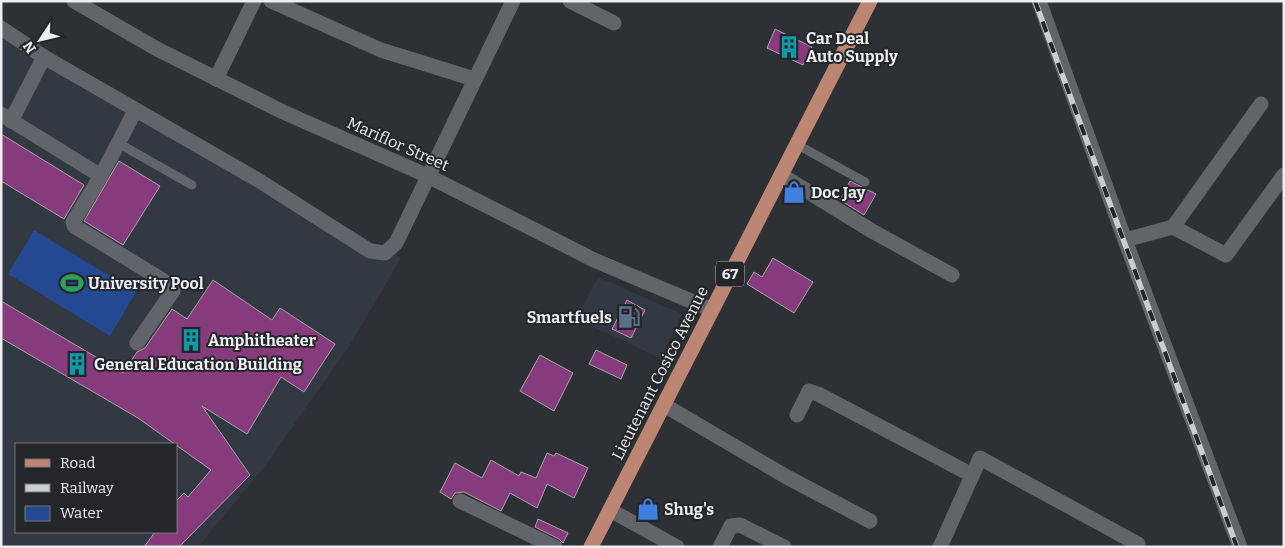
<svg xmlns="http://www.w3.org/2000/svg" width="1285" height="548" font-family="Bitter,serif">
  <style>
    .built { fill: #323942; fill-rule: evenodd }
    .water { fill: #244892 }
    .building { fill: #863c7c; stroke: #a7a2a6 }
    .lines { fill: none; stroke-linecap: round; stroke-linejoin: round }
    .lane { stroke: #616468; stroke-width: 9 }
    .street { stroke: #616468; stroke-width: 15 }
    .primary { stroke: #bc8673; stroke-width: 15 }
    .rail-casing { stroke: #cbced0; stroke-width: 5.5 }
    .rail { stroke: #24262a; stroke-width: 4; stroke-dasharray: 11; stroke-linecap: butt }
    .labels { text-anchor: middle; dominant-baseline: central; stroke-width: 4; stroke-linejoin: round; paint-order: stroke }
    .shield { fill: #24262a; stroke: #b0b2b5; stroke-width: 1 }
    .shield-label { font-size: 15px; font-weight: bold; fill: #eceef0 }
    .poi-label { font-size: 16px; font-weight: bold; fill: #eceef0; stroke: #24262a; text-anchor: start }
    .street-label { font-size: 16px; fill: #eceef0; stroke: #24262a }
  </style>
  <rect width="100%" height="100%" fill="#2d3034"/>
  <g class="built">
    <path d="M1,26L243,169L401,258L350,345L265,466L198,547H1ZM16,444H176V532H16Z"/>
    <polygon points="598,277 682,314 660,358 576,319"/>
  </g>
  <polygon class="water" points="34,230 136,292 110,336 8,274"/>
  <g class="building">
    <polygon points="775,29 812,47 803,65 767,48"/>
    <polygon points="1,134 84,185 64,219 1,181"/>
    <polygon points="119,161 160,186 123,245 84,221"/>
    <polygon points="850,181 876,194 864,215 840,200"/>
    <polygon points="773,258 813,282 794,313 747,284 754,272 762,277"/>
    <polygon points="213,280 272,320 280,308 335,344 304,392 281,377 247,434 202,406 250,475 179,547 144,547 155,532 176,532 176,501 184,493 188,497 211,470 138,418 1,338 1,301 123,373 137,352 145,348 172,309 187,319"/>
    <polygon points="627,300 645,310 631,338 612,329"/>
    <polygon points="596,350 627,365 621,379 589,364"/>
    <polygon points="540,355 573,373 554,411 520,391"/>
    <polygon points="547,453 554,456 556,453 588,468 574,498 547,484 537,508 510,493 501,511 464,492 455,493 451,499 440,492 455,463 482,478 491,460 519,476 521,472 536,478"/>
    <polygon points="538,519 568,533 563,543 559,539 535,527"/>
  </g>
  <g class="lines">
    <g class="lane">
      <polyline points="118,143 192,185"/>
      <polyline points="796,144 865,182"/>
    </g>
    <g class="street">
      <polyline points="74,1 157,49 283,112 428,176 594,260 712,310"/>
      <polyline points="271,1 381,50 474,79"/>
      <polyline points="570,1 614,23"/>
      <polyline points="1039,1 1125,240 1240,547"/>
      <polyline points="1,28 44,57 258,180 370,251 385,253 396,243 513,1"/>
      <polyline points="216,79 254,1"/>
      <polyline points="135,111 101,176 73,222 74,226 172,286 173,291 137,343"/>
      <polyline points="1,114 101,176"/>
      <polyline points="11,121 44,57"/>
      <polyline points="781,175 872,231 952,275"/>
      <polyline points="1173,227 1226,255 1284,175"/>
      <polyline points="1125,240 1173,227 1261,104"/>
      <polyline points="664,405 785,476 870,521"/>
      <polyline points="797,415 809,391 818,394 972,475"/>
      <polyline points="460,501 555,547"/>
      <polyline points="610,510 677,547"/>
      <polyline points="720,547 731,526 740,525 784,547"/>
      <polyline points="940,547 980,458 1138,544"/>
    </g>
    <polyline class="primary" points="591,547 870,1"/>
    <defs>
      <polyline id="rail" points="1035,1 1237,547"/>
    </defs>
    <use href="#rail" class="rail-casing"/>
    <use href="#rail" class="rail"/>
  </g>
  <defs>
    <symbol id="building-bare" viewBox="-9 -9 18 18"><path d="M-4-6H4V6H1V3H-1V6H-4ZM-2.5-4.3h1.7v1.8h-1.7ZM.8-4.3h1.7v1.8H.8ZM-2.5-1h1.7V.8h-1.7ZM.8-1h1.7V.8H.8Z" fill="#0f9aa8" stroke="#24262a" stroke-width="2.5" paint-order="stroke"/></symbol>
    <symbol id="shop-bare" viewBox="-9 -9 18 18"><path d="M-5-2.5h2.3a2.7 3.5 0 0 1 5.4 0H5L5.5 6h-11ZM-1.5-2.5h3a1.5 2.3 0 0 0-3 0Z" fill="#3f7fe0" stroke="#24262a" stroke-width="2.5" paint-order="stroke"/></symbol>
    <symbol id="stadium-bare" viewBox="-9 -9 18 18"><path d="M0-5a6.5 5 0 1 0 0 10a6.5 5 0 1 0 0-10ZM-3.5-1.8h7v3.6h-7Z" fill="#2e9e5b" stroke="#24262a" stroke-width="2.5" paint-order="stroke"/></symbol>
    <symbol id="fuel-bare" viewBox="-9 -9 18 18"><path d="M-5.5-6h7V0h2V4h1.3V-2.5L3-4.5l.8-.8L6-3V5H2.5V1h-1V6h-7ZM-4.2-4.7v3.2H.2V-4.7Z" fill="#5c6f8a" stroke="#24262a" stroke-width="2.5" paint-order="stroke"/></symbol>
  </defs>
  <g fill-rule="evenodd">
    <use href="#building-bare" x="773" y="31" width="32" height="32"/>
    <use href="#shop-bare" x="778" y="176" width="32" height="32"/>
    <use href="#stadium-bare" x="56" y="267" width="32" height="32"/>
    <use href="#fuel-bare" x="613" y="301" width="32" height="32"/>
    <use href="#building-bare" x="175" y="324" width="32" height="32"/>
    <use href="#building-bare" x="61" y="348" width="32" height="32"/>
    <use href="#shop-bare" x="632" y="493" width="32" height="32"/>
  </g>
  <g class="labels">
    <rect class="shield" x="716" y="261.5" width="28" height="25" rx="4"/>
    <g class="shield-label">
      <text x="730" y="274">67</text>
    </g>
    <g class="poi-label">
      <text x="806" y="38">Car Deal<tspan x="806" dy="18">Auto Supply</tspan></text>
      <text x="811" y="192">Doc Jay</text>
      <text x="88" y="283">University Pool</text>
      <text x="612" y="317" text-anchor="end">Smartfuels</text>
      <text x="208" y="340">Amphitheater</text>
      <text x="94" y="364">General Education Building</text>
      <text x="664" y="509">Shug's</text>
    </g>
    <g class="street-label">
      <text transform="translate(398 144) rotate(24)">Mariflor Street</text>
      <text transform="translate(660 373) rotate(-63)">Lieutenant Cosico Avenue</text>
    </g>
  </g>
  <rect width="1285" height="548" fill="none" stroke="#eceef0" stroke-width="5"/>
  <rect x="15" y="443" width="162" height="90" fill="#24262a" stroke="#747679"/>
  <rect x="25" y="459" width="25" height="8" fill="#bc8673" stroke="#747679"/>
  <text x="60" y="468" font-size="15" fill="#eceef0">Road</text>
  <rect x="25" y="484" width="25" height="8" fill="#cbced0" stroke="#747679"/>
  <text x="60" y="493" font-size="15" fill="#eceef0">Railway</text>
  <rect x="25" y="506" width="25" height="15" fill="#244892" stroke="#747679"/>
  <text x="60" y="518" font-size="15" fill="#eceef0">Water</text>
  <g transform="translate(40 40) rotate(235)" stroke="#24262a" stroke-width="4" paint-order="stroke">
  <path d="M0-4L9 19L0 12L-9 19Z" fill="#eceef0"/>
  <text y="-8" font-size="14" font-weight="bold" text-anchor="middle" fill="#eceef0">N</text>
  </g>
</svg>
